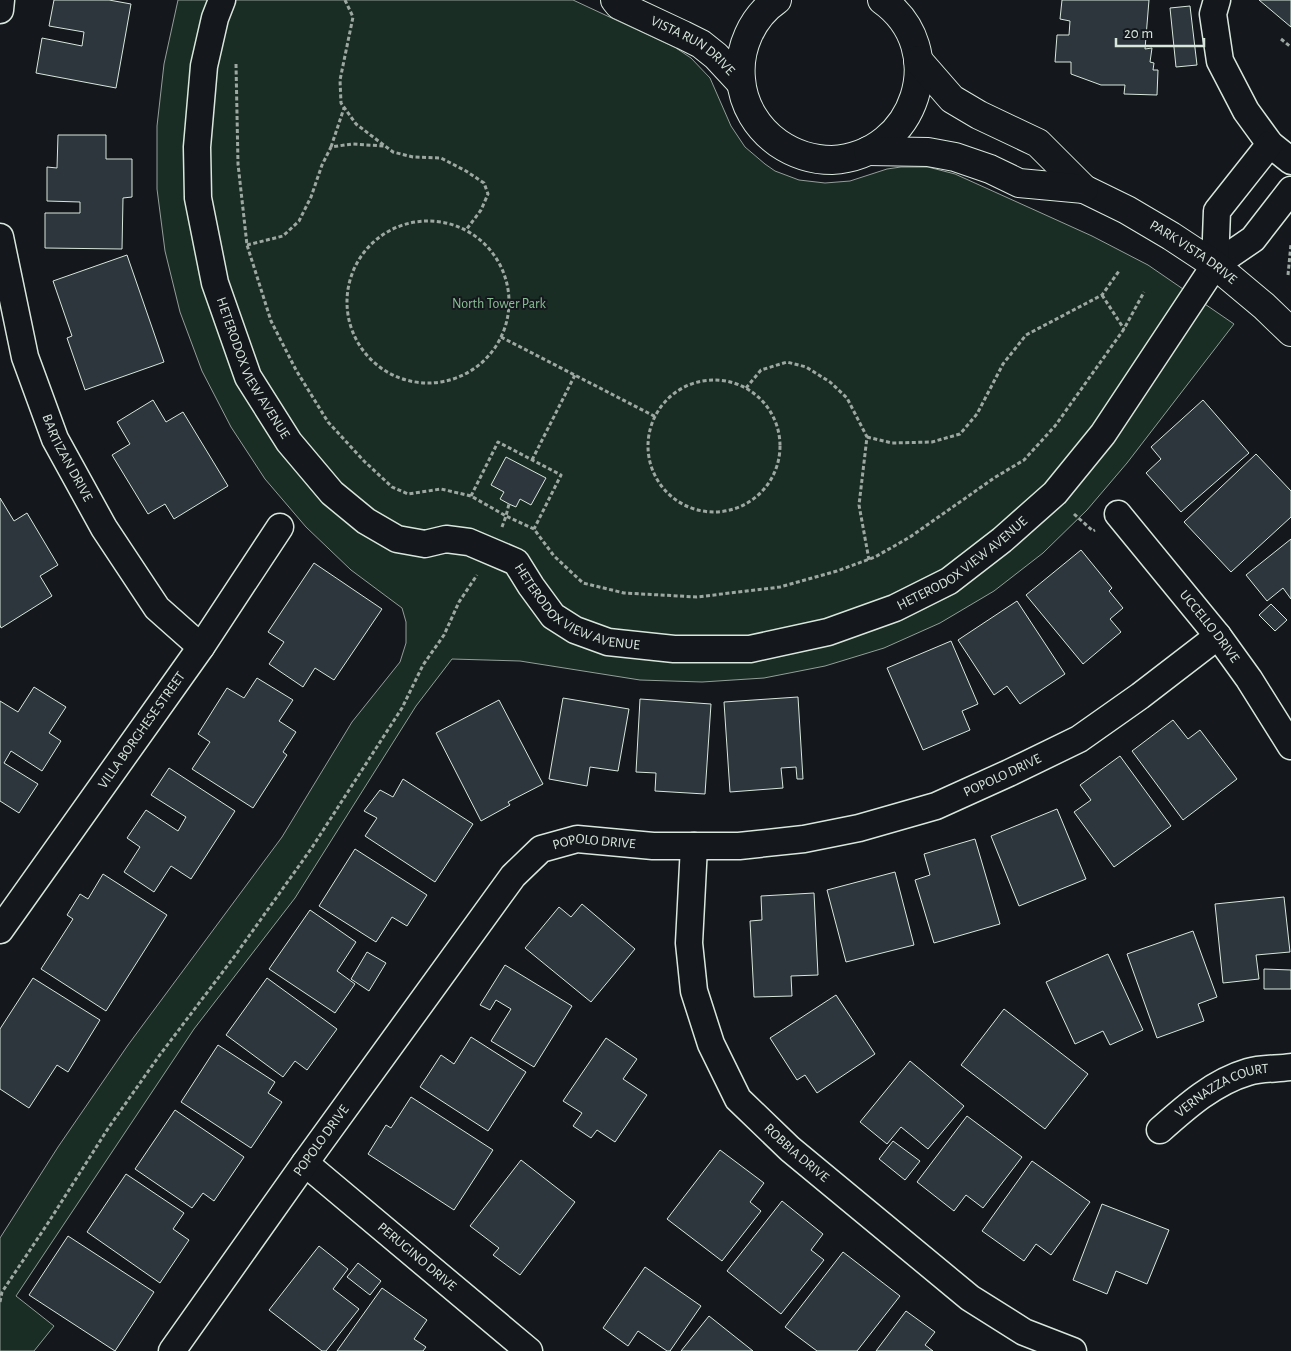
<svg xmlns="http://www.w3.org/2000/svg" width="1291" height="1351" font-family="'Alegreya Sans',sans-serif">
  <style>
    .green { fill: #1a2d24; stroke: #939e99 }
    .building { fill: #2c363c; stroke: #d8e6dc }
    .lines { fill: none; stroke-linecap: round; stroke-linejoin: round }
    .minor-casing { stroke: #d8e6dc; stroke-width: 29 }
    .tertiary-casing { stroke: #d8e6dc; stroke-width: 30 }
    .path { stroke: #9da8a2; stroke-width: 3; stroke-dasharray: 4 2.5; stroke-linecap: butt }
    .minor { stroke: #14181c; stroke-width: 26 }
    .tertiary { stroke: #14181c; stroke-width: 28 }
    .labels { text-anchor: middle; dominant-baseline: central; stroke-width: 4; stroke-linejoin: round; paint-order: stroke }
    .street-label { font-size: 14px; fill: #d8e6dc; stroke: #14181c }
    .park-label { font-size: 14px; fill: #8ac095; stroke: #14181c }
  </style>
  <rect width="100%" height="100%" fill="#14181c"/>
  <polygon class="green" points="178,0 573,0 676,48 691,58 710,78 731,126 745,147 765,164 775,171 799,180 825,183 850,181 887,169 901,167 928,167 955,174 1092,236 1148,265 1234,324 1127,463 1087,510 1043,553 994,591 940,623 884,648 825,666 764,678 702,682 640,680 520,661 452,659 416,706 295,898 194,1029 16,1296 54,1326 34,1351 0,1351 0,1238 58,1147 128,1045 282,837 352,722 400,662 406,643 406,622 402,608 351,570 306,527 265,479 231,427 202,371 180,312 165,251 157,189 157,126 164,64"/>
  <g class="building">
    <polygon points="54,0 109,0 131,4 116,88 36,73 42,38 82,46 84,32 49,26"/>
    <polygon points="1062,0 1149,0 1145,49 1152,48 1150,62 1154,63 1153,70 1158,70 1157,95 1124,94 1125,85 1101,85 1071,74 1071,62 1055,62 1057,35 1069,35 1070,21 1060,19"/>
    <polygon points="1259,0 1291,0 1291,27"/>
    <polygon points="1190,6 1197,65 1176,67 1170,8"/>
    <polygon points="58,135 106,135 106,159 132,159 132,197 123,198 122,249 45,248 45,213 80,213 80,202 47,201 47,167 57,168"/>
    <polygon points="127,255 164,362 85,390 67,338 72,336 53,281"/>
    <polygon points="153,400 166,422 183,412 228,486 174,519 165,504 148,514 112,455 130,444 117,422"/>
    <polygon points="1203,400 1249,453 1181,512 1146,473 1161,459 1151,447"/>
    <polygon points="1256,454 1291,491 1291,517 1231,572 1184,522"/>
    <polygon points="506,457 546,478 531,505 520,499 516,507 509,504 500,499 504,492 491,485"/>
    <polygon points="0,498 14,521 27,513 58,565 40,576 52,596 1,628 0,625"/>
    <polygon points="1291,539 1291,599 1283,588 1267,601 1246,575"/>
    <polygon points="1081,550 1112,588 1109,591 1123,608 1110,619 1121,632 1083,664 1026,595"/>
    <polygon points="314,563 382,609 334,680 315,668 303,687 269,664 284,642 268,632"/>
    <polygon points="1017,601 1065,674 1020,704 1007,686 994,695 958,640"/>
    <polygon points="1271,604 1287,620 1275,631 1259,615"/>
    <polygon points="951,641 978,704 962,711 970,730 923,750 887,668"/>
    <polygon points="257,678 293,700 279,721 296,732 283,752 287,755 253,808 192,769 210,742 198,734 227,688 244,698"/>
    <polygon points="34,687 66,707 49,733 61,741 42,771 11,751 4,763 38,784 19,813 0,801 0,701 18,712"/>
    <polygon points="798,697 803,779 797,779 796,767 781,768 783,788 730,792 724,702"/>
    <polygon points="563,698 629,709 618,771 590,767 587,786 549,779"/>
    <polygon points="640,699 711,704 705,794 655,791 656,773 636,772"/>
    <polygon points="499,700 543,784 508,802 510,805 481,821 436,733"/>
    <polygon points="1173,720 1188,739 1200,730 1237,779 1183,820 1132,751"/>
    <polygon points="1120,756 1171,826 1114,867 1074,812 1091,800 1080,785"/>
    <polygon points="169,768 235,811 191,879 171,866 154,892 124,872 140,847 127,838 146,810 178,831 186,817 151,795"/>
    <polygon points="403,779 473,824 435,882 365,836 377,818 364,811 380,790 393,797"/>
    <polygon points="1057,809 1086,879 1019,906 991,836"/>
    <polygon points="975,839 1000,924 934,943 915,880 930,875 924,854"/>
    <polygon points="355,849 427,895 407,926 392,917 376,942 319,906"/>
    <polygon points="895,872 914,945 846,962 827,890"/>
    <polygon points="103,874 167,915 106,1011 41,969 73,919 67,915 80,894 88,899"/>
    <polygon points="814,893 818,975 791,976 792,996 754,997 750,921 762,920 761,896"/>
    <polygon points="1284,897 1290,952 1256,955 1259,979 1223,983 1215,904"/>
    <polygon points="582,904 635,949 591,1002 525,948 559,907 571,917"/>
    <polygon points="310,910 356,942 337,971 355,984 335,1013 269,969"/>
    <polygon points="1193,931 1217,997 1198,1004 1204,1021 1157,1038 1127,954"/>
    <polygon points="367,952 386,963 369,991 351,979"/>
    <polygon points="1108,954 1143,1030 1110,1045 1103,1031 1075,1044 1046,982"/>
    <polygon points="505,965 572,1006 534,1067 491,1041 511,1009 496,1000 490,1010 480,1005"/>
    <polygon points="1264,969 1291,970 1291,989 1264,989"/>
    <polygon points="33,978 100,1020 68,1072 57,1065 29,1108 0,1089 0,1029"/>
    <polygon points="267,978 337,1029 307,1070 295,1061 283,1077 226,1035"/>
    <polygon points="836,995 875,1054 817,1093 805,1075 797,1080 770,1038"/>
    <polygon points="1004,1009 1088,1074 1045,1129 961,1065"/>
    <polygon points="471,1037 526,1072 488,1131 420,1087 441,1055 454,1064"/>
    <polygon points="606,1038 637,1059 623,1079 647,1095 615,1142 597,1130 591,1138 573,1126 582,1113 563,1101"/>
    <polygon points="218,1045 275,1082 268,1093 282,1102 251,1148 181,1102"/>
    <polygon points="910,1061 964,1106 928,1149 901,1127 887,1144 860,1122"/>
    <polygon points="411,1097 493,1150 454,1210 368,1154 386,1125 391,1128"/>
    <polygon points="175,1110 244,1157 214,1201 203,1193 192,1208 135,1169"/>
    <polygon points="967,1116 1022,1157 983,1208 966,1195 954,1211 917,1182"/>
    <polygon points="893,1141 920,1161 905,1180 879,1159"/>
    <polygon points="720,1150 764,1183 750,1202 761,1211 722,1261 667,1219"/>
    <polygon points="521,1160 575,1202 520,1275 493,1255 499,1248 470,1226"/>
    <polygon points="1032,1161 1090,1202 1051,1255 1036,1244 1024,1261 982,1231"/>
    <polygon points="126,1174 184,1213 173,1229 189,1240 160,1283 87,1232"/>
    <polygon points="782,1201 823,1234 811,1250 824,1260 781,1314 727,1271"/>
    <polygon points="1102,1204 1169,1230 1147,1284 1116,1271 1107,1294 1073,1280"/>
    <polygon points="68,1236 154,1292 115,1351 29,1295"/>
    <polygon points="319,1246 348,1269 333,1289 359,1309 326,1351 322,1351 269,1310"/>
    <polygon points="843,1252 900,1296 857,1351 817,1351 785,1327"/>
    <polygon points="358,1263 381,1281 370,1295 347,1277"/>
    <polygon points="645,1267 701,1306 670,1351 667,1351 638,1331 628,1346 603,1328"/>
    <polygon points="382,1288 427,1320 414,1339 426,1347 423,1351 337,1351"/>
    <polygon points="906,1311 935,1332 925,1345 933,1351 876,1351"/>
    <polygon points="709,1316 753,1351 681,1351"/>
  </g>
  <g class="lines">
    <defs>
      <g id="minor">
        <path id="s1" d="M222,0L215,18L204,66L197,147L198,198L215,283L248,377L289,442L332,493L366,521L397,539L425,544L446,539L469,542L516,562L531,586L553,616L575,630L608,642L674,649H750L828,632L895,608L949,581L1002,540L1055,493L1103,434L1215,265L1253,239L1291,190"/>
        <polyline points="1217,0 1213,14 1220,61 1246,111 1270,144 1291,161"/>
        <polyline points="0,10 1,0"/>
        <path id="s2" d="M0,237L25,357L55,439L104,528L157,608L201,647"/>
        <polyline points="1215,265 1217,211 1270,144"/>
        <path id="s3" d="M1118,514L1218,636L1249,679L1291,746"/>
        <path id="s4" d="M694,846L689,943L694,991L711,1044L738,1099L790,1149L970,1298L1024,1332L1073,1351"/>
        <path id="s5" d="M0,930L201,647L280,527"/>
        <path id="s6" d="M1160,1130C1187,1106 1214,1082 1248,1072C1261,1068 1277,1069 1291,1067"/>
        <path id="s7" d="M305,1163L529,1351"/>
        <path id="s8" d="M172,1351L305,1163L513,876L541,849L577,839L653,846H739L804,839L859,828L936,806L1009,773L1079,739L1140,696L1218,636"/>
      </g>
      <g id="tertiary">
        <path id="s9" d="M615,0L619,5L683,35L701,44L716,56L741,83"/>
        <path d="M777,0C752,17 738,49 741,79C743,105 757,128 778,143C794,154 812,160 832,160C916,156 951,49 882,0"/>
        <path id="s10" d="M918,60L952,99L979,115L1038,143L1084,189L1127,210L1171,236L1215,265L1264,306L1291,332"/>
        <polyline points="868,151 928,152 955,157 990,169 1019,183 1084,189"/>
      </g>
    </defs>
    <use href="#minor" class="minor-casing"/>
    <use href="#tertiary" class="tertiary-casing"/>
    <g class="path">
      <polyline points="345,0 353,17 340,80 341,103 356,124 393,152 413,157 441,158 466,171 484,183 488,194 481,210 466,230"/>
      <polyline points="1281,39 1291,47"/>
      <polyline points="236,64 238,164 247,245 271,321 296,370 328,422 364,461 392,487 408,494 441,489 471,496 506,516 534,529 554,556 583,583 624,593 697,597 780,587 837,571 875,557 910,537 994,478 1024,460 1055,426 1124,329 1144,292"/>
      <polyline points="331,147 344,108"/>
      <circle cx="428" cy="302" r="81"/>
      <polyline points="247,245 283,236 299,221 311,197 322,165 331,147 352,144 384,146"/>
      <polyline points="1288,275 1291,244"/>
      <polyline points="1102,295 1124,329"/>
      <polyline points="501,337 656,417"/>
      <circle cx="714" cy="446" r="66"/>
      <polyline points="746,388 761,370 787,362 806,367 830,382 847,398 867,437 859,505 869,560"/>
      <polyline points="867,437 892,443 932,442 960,434 977,414 1003,364 1026,335 1102,295 1119,271"/>
      <polyline points="532,460 575,375"/>
      <polyline points="471,496 498,442 561,475 534,529"/>
      <polyline points="1074,514 1093,531 1095,530"/>
      <polyline points="502,527 506,516 509,504"/>
      <polyline points="0,1302 2,1292 48,1223 109,1127 159,1056 234,957 311,849 402,708 423,665 444,635 459,602 477,575"/>
    </g>
    <use href="#minor" class="minor"/>
    <use href="#tertiary" class="tertiary"/>
  </g>
  <g class="labels">
    <g class="street-label">
      <text stroke="none"><textPath href="#s9" startOffset="91">VISTA RUN DRIVE</textPath></text>
      <text stroke="none"><textPath href="#s10" startOffset="340">PARK VISTA DRIVE</textPath></text>
      <text stroke="none"><textPath href="#s1" startOffset="381">HETERODOX VIEW AVENUE</textPath></text>
      <text stroke="none"><textPath href="#s2" startOffset="232">BARTIZAN DRIVE</textPath></text>
      <text stroke="none"><textPath href="#s1" startOffset="1236">HETERODOX VIEW AVENUE</textPath></text>
      <text stroke="none"><textPath href="#s1" startOffset="816">HETERODOX VIEW AVENUE</textPath></text>
      <text stroke="none"><textPath href="#s3" startOffset="145">UCCELLO DRIVE</textPath></text>
      <text stroke="none"><textPath href="#s5" startOffset="245">VILLA BORGHESE STREET</textPath></text>
      <text stroke="none"><textPath href="#s8" startOffset="1098">POPOLO DRIVE</textPath></text>
      <text stroke="none"><textPath href="#s8" startOffset="678">POPOLO DRIVE</textPath></text>
      <text stroke="none"><textPath href="#s6" startOffset="75">VERNAZZA COURT</textPath></text>
      <text stroke="none"><textPath href="#s8" startOffset="258">POPOLO DRIVE</textPath></text>
      <text stroke="none"><textPath href="#s4" startOffset="342">ROBBIA DRIVE</textPath></text>
      <text stroke="none"><textPath href="#s7" startOffset="146">PERUGINO DRIVE</textPath></text>
    </g>
    <g class="park-label">
      <text x="499" y="304">North Tower Park</text>
    </g>
  </g>
  <path d="M1116 38v8h88v-8" fill="none" stroke="#d8e6dc" stroke-width="2.5"/>
  <text x="1124" y="38" font-size="15" fill="#d8e6dc" stroke="#14181c" stroke-width="4" paint-order="stroke">20 m</text>
</svg>
